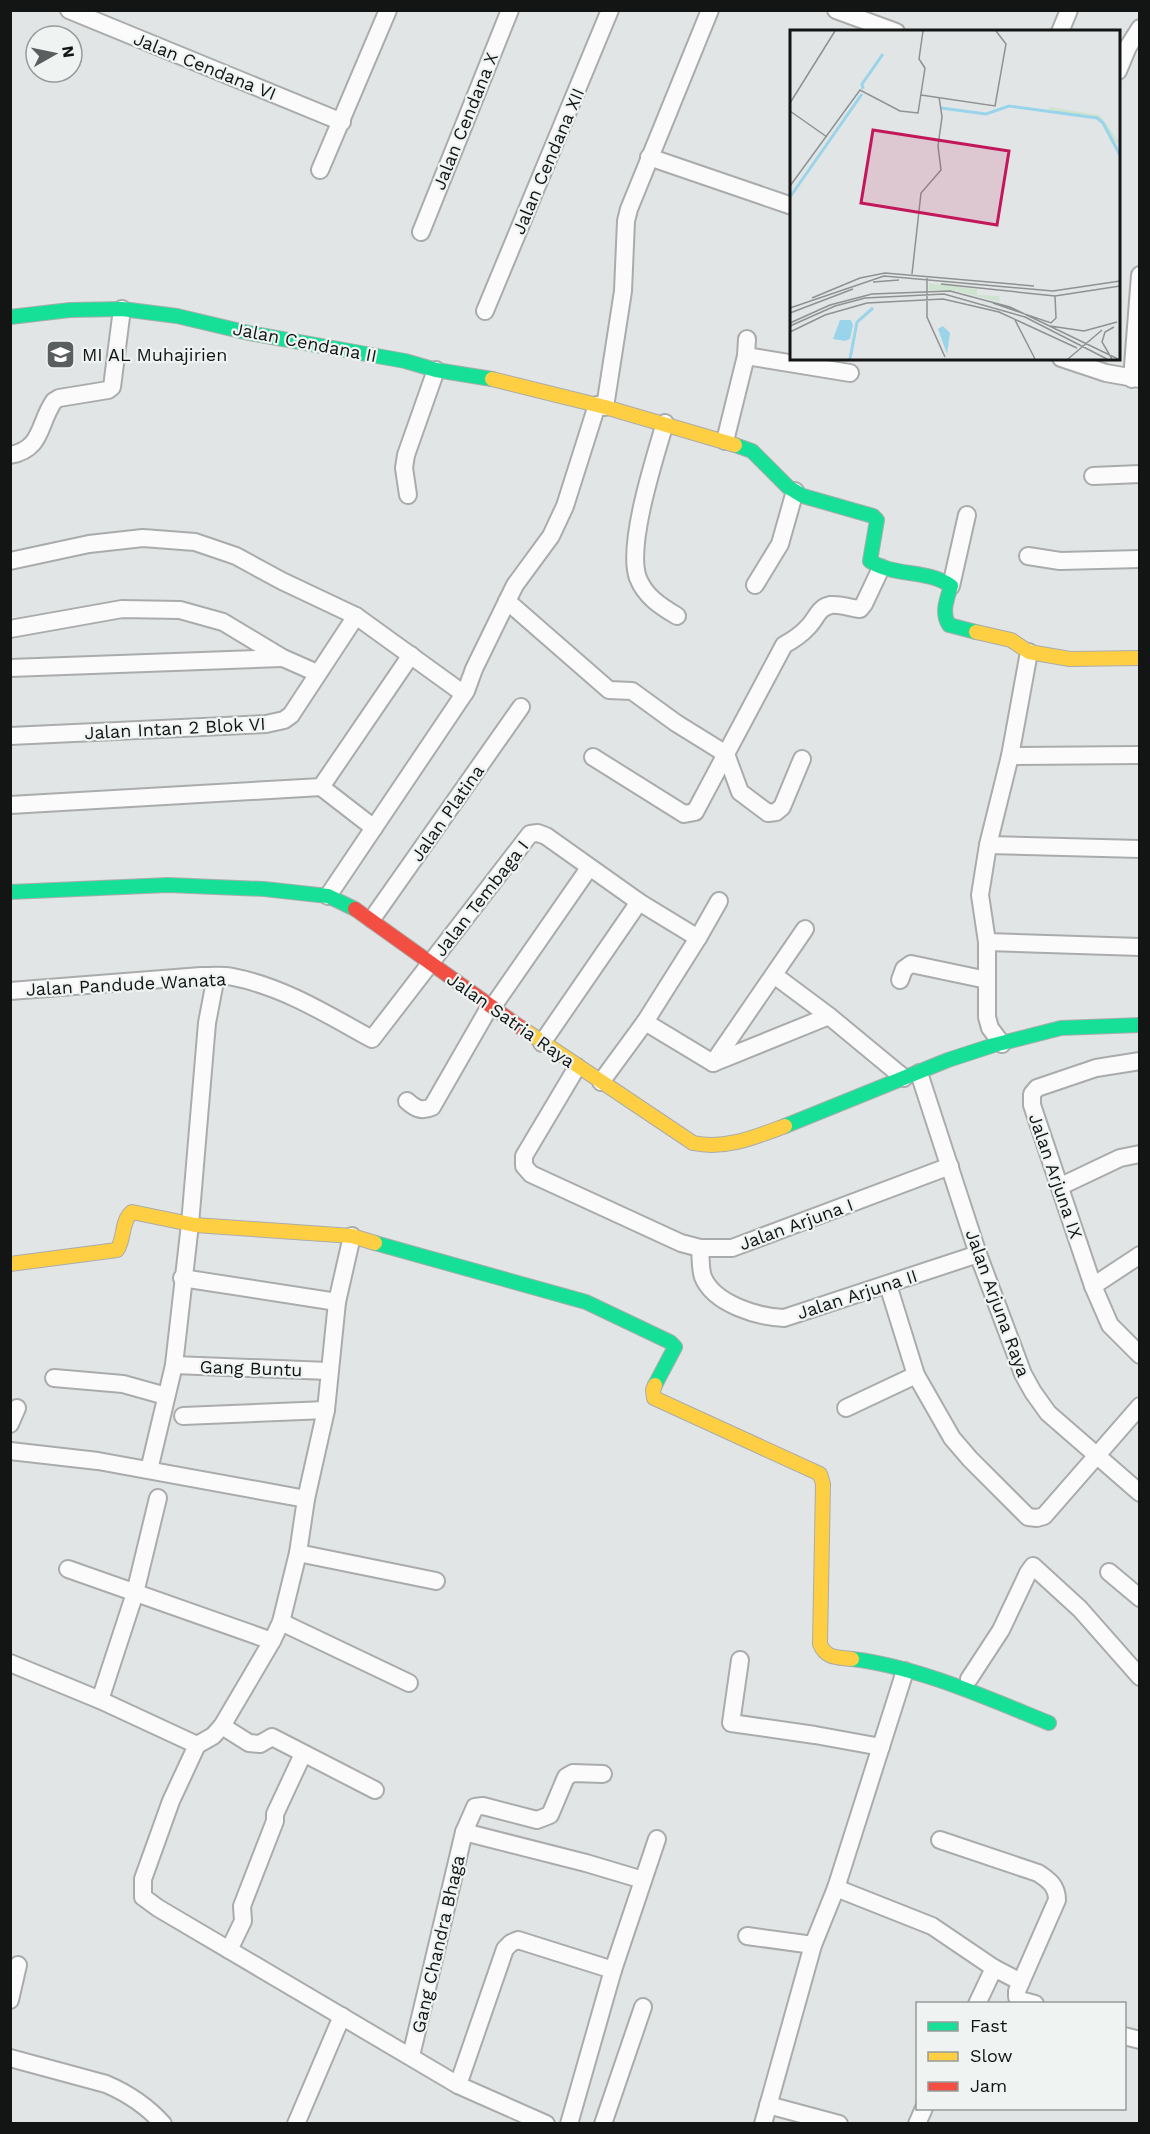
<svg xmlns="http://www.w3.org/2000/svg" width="1150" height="2134" font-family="'Work Sans',sans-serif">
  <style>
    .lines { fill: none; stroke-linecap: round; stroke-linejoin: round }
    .street-casing { stroke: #aaacac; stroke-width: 20 }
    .fast-casing { stroke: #aaacac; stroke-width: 16 }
    .slow-casing { stroke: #aaacac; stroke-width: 16 }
    .jam-casing { stroke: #aaacac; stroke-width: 16 }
    .street { stroke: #fbfbfb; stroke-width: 16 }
    .fast { stroke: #16e098; stroke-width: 14 }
    .slow { stroke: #ffcf43; stroke-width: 14 }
    .jam { stroke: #f24e42; stroke-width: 14 }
    .labels { text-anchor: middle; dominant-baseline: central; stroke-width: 4.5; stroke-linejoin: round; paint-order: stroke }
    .street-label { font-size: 18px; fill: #131515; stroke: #eff4f3 }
    .poi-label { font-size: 18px; fill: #131515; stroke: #eff4f3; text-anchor: start }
    .inset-river { fill: none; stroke: #99d4ea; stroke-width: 3 }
    .inset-road { fill: none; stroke: #8f9292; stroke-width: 1.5 }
    .view { fill: #c2185b; fill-opacity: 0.15; stroke: #c2185b; stroke-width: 3 }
    .inset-edge { fill: none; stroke: #131515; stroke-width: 3 }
  </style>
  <rect width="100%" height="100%" fill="#e2e5e5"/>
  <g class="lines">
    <defs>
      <g id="street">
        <polyline points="69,10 342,122"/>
        <polyline points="836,10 896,32"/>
        <polyline points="1060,32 1069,10"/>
        <polyline points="1118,71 1128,47 1140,28"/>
        <polyline points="649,157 792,206"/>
        <polyline points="320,170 388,10"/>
        <polyline points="421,232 510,10"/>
        <polyline points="485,311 610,10"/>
        <polyline points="746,356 850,373"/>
        <polyline points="1061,358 1106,373 1140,379"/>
        <polyline points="1132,379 1140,275"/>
        <polyline points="605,407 623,291 626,221 629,209 710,10"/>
        <path d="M665,423C655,457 626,546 638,578C645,596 660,606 677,616"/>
        <polyline points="725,441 746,356 747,339"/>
        <path d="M10,455C43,449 38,424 54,401L59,398L108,390L112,387L122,309"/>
        <polyline points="1093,476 1140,474"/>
        <polyline points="408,495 404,468 406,455 436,370"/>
        <polyline points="1028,556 1060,561 1140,559"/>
        <polyline points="10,561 89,544 143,538 195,542 236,556 282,581 356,616 464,694"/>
        <polyline points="755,585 780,544 795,491"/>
        <polyline points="951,586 967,515"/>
        <polyline points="507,601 609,690 632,691 676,723 726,754 740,792 768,813 776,812 782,807 802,759"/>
        <polyline points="10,629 122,609 180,610 223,622 283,658 317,673"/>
        <polyline points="10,668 282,658"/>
        <polyline points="10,736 266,724 284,720 291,715 356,616"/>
        <polyline points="1010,756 1140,755"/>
        <path d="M593,757L684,814L695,812L784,645C793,640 800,636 807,628C816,620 818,607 831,605C840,604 850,608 860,609L864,604L881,568"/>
        <polyline points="321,787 374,828"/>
        <polyline points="10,805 321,787 411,655"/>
        <polyline points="988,845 1140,849"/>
        <polyline points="328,896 466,691 474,669 515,585 551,536 565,506 597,405"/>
        <polyline points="372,919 521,707"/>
        <polyline points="698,938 719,901"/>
        <polyline points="987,942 1140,947"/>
        <polyline points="774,975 829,1016 904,1078"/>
        <polyline points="900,980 904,969 911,964 987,980"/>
        <path d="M10,991L201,976C211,976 223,975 233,977C284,987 328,1015 372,1039L530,834L538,833L546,836L639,902L698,938L645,1022L601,1082"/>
        <polyline points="645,1022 713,1063 829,1016"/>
        <polyline points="542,1043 639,902"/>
        <polyline points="1002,1044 990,1028 987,1017 987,942 980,895 988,845 1010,756 1029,652"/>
        <polyline points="1140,1061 1096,1068 1037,1088 1032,1094 1032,1105 1093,1286 1110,1325 1140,1355"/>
        <polyline points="713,1063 805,929"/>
        <polyline points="577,1067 524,1156 524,1166 531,1174 681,1243 700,1248 732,1248 950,1166"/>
        <polyline points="919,1073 978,1254 1023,1374 1033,1392 1048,1413 1140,1493"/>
        <path d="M407,1101C415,1108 421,1112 432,1107L490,1006L496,1002L589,868"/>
        <polyline points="1061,1186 1120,1158 1140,1154"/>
        <path d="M700,1248C701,1258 700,1268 703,1277C714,1304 758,1317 784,1318L978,1254"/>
        <polyline points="182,1278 337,1302"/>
        <polyline points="888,1285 916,1375 952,1438 970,1459 1028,1517 1037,1518 1044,1516 1140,1406"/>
        <polyline points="1093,1286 1140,1255"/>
        <polyline points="174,1365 328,1371"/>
        <polyline points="54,1378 123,1384 166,1396"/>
        <polyline points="846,1408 916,1375"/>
        <polyline points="183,1416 326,1410"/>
        <polyline points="10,1424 17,1408"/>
        <polyline points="10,1451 98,1461 306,1499 298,1553 436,1581"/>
        <polyline points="149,1470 174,1365 190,1224 207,1023 216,976"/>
        <polyline points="306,1499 326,1410 337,1302 352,1236"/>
        <polyline points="298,1553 281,1622 272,1641 222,1726 213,1736 197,1745 171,1801 143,1879 143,1897 158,1908 458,2085 546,2124"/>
        <polyline points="68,1569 272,1641"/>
        <polyline points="1109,1572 1140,1598"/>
        <polyline points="281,1622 409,1683"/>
        <polyline points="740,1660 731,1723 815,1735 881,1747"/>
        <polyline points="10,1663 100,1700 197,1745"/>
        <polyline points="969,1679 1001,1630 1028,1573 1033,1566 1080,1609 1140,1677"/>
        <polyline points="100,1700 135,1593 158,1498"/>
        <polyline points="222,1726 249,1743 260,1744 272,1737 375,1790"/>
        <polyline points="464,1832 586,1863 643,1880"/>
        <path d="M940,1840L1038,1873C1049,1880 1057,1886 1057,1900L1017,1991V1997L1020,2000L1035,2004"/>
        <polyline points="836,1888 932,1926 994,1968 1021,1982"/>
        <polyline points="747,1936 813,1945"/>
        <polyline points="229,1950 243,1921 242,1906 275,1821 275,1814 303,1754"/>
        <polyline points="10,2000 18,1965"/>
        <polyline points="977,2004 994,1968"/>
        <polyline points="1124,2036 1140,2040"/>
        <polyline points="411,2056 464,1832 475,1807 483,1806 537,1820 550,1815 566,1777 573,1773 603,1774"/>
        <path d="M10,2058L106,2084C127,2093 147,2106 163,2124"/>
        <polyline points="458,2085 505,1949 511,1943 518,1940 613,1970"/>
        <polyline points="768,2105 839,2124"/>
        <polyline points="296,2124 342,2016"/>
        <polyline points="569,2124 613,1970 657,1839"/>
        <polyline points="603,2124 643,2007"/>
        <polyline points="763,2124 813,1945 836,1888 905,1671"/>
        <polyline points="917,2124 924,2108"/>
      </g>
      <g id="fast">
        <polyline points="10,317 70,310 122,309 177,316 249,333 405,361 436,370 492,379"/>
        <path d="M735,445L752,451L788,487L803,496L873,516L877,520L870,561C895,577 927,569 951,586C947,599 941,613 949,625L976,632"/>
        <polyline points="10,892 168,885 264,889 328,896 355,909"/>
        <polyline points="785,1126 948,1060 994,1045 1061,1028 1140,1025"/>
        <polyline points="375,1243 586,1302 670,1342 675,1347 655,1385"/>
        <path d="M852,1659C919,1667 987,1698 1049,1723"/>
      </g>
      <g id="slow">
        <polyline points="492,379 605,407 735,445"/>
        <polyline points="976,632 1011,640 1029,652 1070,659 1140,658"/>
        <path d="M520,1027L693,1143C725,1150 755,1137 785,1126"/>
        <path d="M10,1264L117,1250C125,1238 121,1221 132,1212L195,1225L352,1236L375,1243"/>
        <path d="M655,1385L653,1390L654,1398L820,1474L823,1484L820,1644C826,1659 838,1657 852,1659"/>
      </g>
      <polyline id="jam" points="355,909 520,1027"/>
    </defs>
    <use href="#street" class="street-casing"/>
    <use href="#fast" class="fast-casing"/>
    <use href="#slow" class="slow-casing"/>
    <use href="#jam" class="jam-casing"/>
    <use href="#street" class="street"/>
    <use href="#fast" class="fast"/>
    <use href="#slow" class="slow"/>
    <use href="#jam" class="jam"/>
  </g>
  <defs>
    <symbol id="school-square" viewBox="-11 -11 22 22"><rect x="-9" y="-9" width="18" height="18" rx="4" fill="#5b5e5e" stroke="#eff4f3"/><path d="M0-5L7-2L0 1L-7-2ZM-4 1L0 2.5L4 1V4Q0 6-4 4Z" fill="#fff"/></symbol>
  </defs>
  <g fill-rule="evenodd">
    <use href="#school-square" x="44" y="338" width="33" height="33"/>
  </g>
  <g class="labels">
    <g class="street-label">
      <text transform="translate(205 66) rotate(22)">Jalan Cendana VI</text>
      <text transform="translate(465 121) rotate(-68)">Jalan Cendana X</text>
      <text transform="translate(548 161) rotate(-67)">Jalan Cendana XII</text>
      <text transform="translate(305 342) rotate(11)">Jalan Cendana II</text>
      <text transform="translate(175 728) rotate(-3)">Jalan Intan 2 Blok VI</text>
      <text transform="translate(447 813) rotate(-55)">Jalan Platina</text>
      <text transform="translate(481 898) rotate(-52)">Jalan Tembaga I</text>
      <text transform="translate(126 984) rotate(-3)">Jalan Pandude Wanata</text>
      <text transform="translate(511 1020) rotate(35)">Jalan Satria Raya</text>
      <text transform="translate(1056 1176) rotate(71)">Jalan Arjuna IX</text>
      <text transform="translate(796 1224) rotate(-20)">Jalan Arjuna I</text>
      <text transform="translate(857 1294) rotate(-18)">Jalan Arjuna II</text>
      <text transform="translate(998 1303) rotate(70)">Jalan Arjuna Raya</text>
      <text transform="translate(251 1368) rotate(2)">Gang Buntu</text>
      <text transform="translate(438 1944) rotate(-77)">Gang Chandra Bhaga</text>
    </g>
    <g class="poi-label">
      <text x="82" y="354">MI AL Muhajirien</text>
    </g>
  </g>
  <g transform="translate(790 30)">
    <rect width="330" height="330" fill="#e2e5e5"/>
    <path d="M259,77L310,85L329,112L326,113L308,88L259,80ZM139,253L187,259V265L209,266L210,272L166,261L139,260Z" fill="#cee3d0"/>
    <path d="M50,290H61L63,295L60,309L55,311L43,309ZM153,296L160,303L157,324L148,299Z" fill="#99d4ea"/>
    <path class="inset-river" d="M73,59L72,54L93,24M151,78L196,84L219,76L307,88L313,93L330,125M0,167L72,64M60,329L67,292L83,278"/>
    <path class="inset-road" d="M131,65L205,76L216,14L206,1M0,73L45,1M0,81L37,107M0,156L70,60L110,81L128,83L135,38L129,29L133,1M122,244L131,163L151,140L148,116L152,87L149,67M137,248V287L155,327M83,252L109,250M151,254L265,266L330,256M22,268L70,248L95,243L244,256M203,273L261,293L266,288L265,266M0,278L94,246L263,261L330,251M0,283L63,259M225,290L245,329M0,293L40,275L82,264L160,261L220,277L328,329M0,296L45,276L75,268L154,264L235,287L317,329M260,296L294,301L327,292M0,302L35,285L77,273L153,269L209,282L287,318M278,329L312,300M322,329L312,312L315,302L324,297"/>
    <path class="view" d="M83,100L219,121L207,195L71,173Z"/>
    <rect width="330" height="330" class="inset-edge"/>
  </g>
  <rect width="1150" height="2134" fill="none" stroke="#131515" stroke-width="24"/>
  <rect x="916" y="2002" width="210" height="108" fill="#eff4f3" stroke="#979b9a" stroke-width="1.5"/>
  <rect x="928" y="2022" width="30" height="9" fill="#16e098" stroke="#979b9a" stroke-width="1.5"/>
  <text x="970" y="2032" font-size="18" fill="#131515">Fast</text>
  <rect x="928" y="2052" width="30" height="9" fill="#ffcf43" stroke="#979b9a" stroke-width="1.5"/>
  <text x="970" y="2062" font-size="18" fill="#131515">Slow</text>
  <rect x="928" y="2082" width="30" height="9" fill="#f24e42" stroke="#979b9a" stroke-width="1.5"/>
  <text x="970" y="2092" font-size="18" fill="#131515">Jam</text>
  <g transform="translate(54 54) rotate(81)"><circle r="28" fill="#eff4f3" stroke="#979b9a" stroke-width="1.5"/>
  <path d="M0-4.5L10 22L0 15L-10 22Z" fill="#5b5e5e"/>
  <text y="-9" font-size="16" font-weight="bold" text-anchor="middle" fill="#131515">N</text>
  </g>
</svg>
